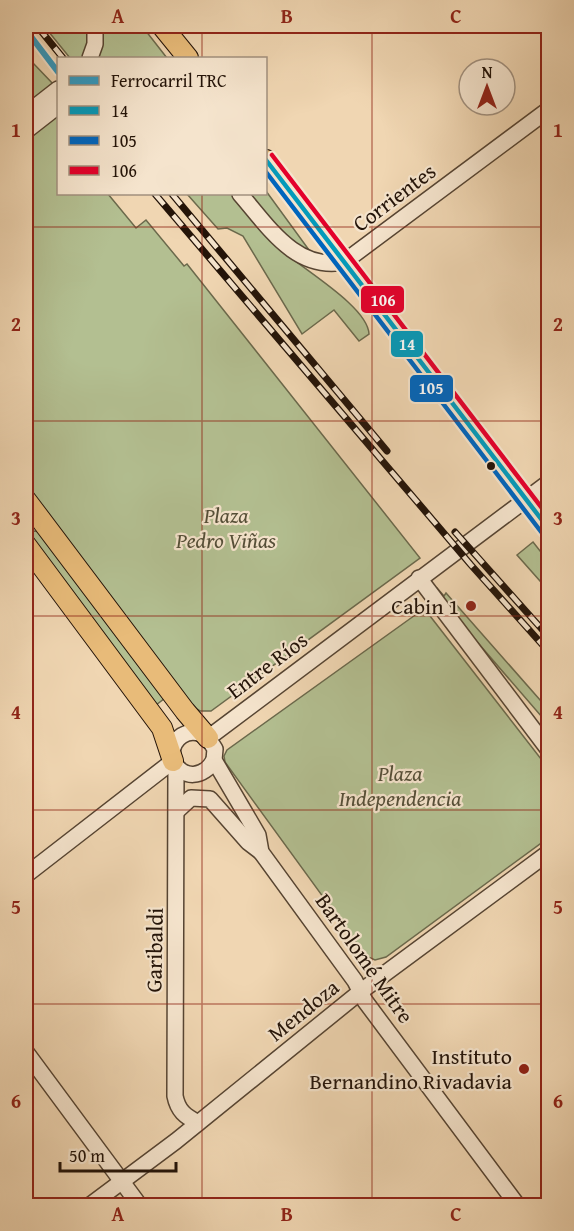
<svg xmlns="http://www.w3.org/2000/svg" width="574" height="1231" font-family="'Gentium Book Plus',serif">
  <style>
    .green { fill: #b3bf91; stroke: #6b694c; stroke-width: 1.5 }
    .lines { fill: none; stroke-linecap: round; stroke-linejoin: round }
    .minor-casing { stroke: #564432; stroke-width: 18 }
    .major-casing { stroke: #231308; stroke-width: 22 }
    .minor { stroke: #f5e4cd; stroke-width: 15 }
    .major { stroke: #e8bb79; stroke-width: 20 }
    .rail-casing { stroke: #231308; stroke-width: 7 }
    .rail { stroke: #f5e4cd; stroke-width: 4.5; stroke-dasharray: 14; stroke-linecap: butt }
    .bus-1-casing { stroke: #f5e4cd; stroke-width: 9 }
    .bus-2-casing { stroke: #f5e4cd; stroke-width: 9 }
    .bus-3-casing { stroke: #f5e4cd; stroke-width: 9 }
    .bus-1 { stroke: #049aba; stroke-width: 4.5 }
    .bus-2 { stroke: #0065bd; stroke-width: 4.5 }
    .bus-3 { stroke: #e4002b; stroke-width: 4.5 }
    .rail-1-casing { stroke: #f5e4cd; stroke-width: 10 }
    .rail-1 { stroke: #3399bf; stroke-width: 6 }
    .grid { fill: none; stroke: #8f2418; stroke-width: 1.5; stroke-opacity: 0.55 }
    .bus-dot { fill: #231308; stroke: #f5e4cd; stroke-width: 2 }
    .poi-dot { fill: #8f2418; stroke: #f5e4cd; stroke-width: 2 }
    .labels { text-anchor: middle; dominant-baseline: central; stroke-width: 4.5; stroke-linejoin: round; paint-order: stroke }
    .street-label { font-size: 22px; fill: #231308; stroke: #f5e4cd }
    .park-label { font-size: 22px; font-style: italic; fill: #554f38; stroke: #f5e4cd }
    .poi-label { font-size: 22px; fill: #231308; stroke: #f5e4cd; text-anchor: end }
    .line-badge { stroke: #f5e4cd; stroke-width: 2 }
    .badge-label { font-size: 16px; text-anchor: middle; font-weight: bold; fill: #fff }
    .neatline { fill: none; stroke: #8f2418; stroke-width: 2 }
    .grid-label { font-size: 20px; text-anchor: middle; font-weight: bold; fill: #8f2418 }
  </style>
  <rect width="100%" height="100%" fill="#f0d6b2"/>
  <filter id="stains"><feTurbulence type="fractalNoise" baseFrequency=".00333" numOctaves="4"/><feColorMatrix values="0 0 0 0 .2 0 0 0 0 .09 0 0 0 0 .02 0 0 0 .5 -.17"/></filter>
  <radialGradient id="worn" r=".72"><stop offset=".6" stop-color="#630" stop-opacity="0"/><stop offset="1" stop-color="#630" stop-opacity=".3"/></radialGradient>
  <g class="green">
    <polygon points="44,26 89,26 87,50 83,58 70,58"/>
    <polygon points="102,26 142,26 167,58 97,58"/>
    <polygon points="33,63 54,85 26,106 26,67"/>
    <polygon points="58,114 58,194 108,194 136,228 146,220 184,266 187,264 420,558 211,711 200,711 192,706 26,484 26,140"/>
    <polygon points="266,191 309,250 309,252 292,243 248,194 266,194"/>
    <path d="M187,194H231C249,213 265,234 284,252C304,270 368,307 369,334L359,341L334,310L302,334L243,236L227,228L218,229Z"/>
    <polygon points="34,531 40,532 165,698 156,705 31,539 31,533"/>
    <polygon points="533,542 548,561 548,590 517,555"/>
    <polygon points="437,588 444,596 446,593 548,709 548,724 434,592"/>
    <polygon points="418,613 430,616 548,768 548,838 386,957 375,960 366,956 225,762 224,756 227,750"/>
  </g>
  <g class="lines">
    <defs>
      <g id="minor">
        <polyline points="90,58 95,44 95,26"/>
        <polyline points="26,114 58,89"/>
        <polyline points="26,131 58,106"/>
        <path d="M240,194C268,226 295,271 344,262L548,110"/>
        <polyline points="419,578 548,749"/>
        <polyline points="208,738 215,749 214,760 258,835 261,852 355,981 365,1001 518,1206"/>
        <path d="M173,761C183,780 204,778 214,760"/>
        <path d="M176,767L175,1096C178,1111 185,1116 198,1123"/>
        <polyline points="178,810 191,798 210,799 248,842 261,852"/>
        <path d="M26,875L173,761C168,738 190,724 208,738L548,483"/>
        <polyline points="26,1052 140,1206"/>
        <polyline points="89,1206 176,1141 360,992 548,853"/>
      </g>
      <g id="major">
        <polyline points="162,26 188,58"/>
        <polyline points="266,160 548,528"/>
        <polyline points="26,500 185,711 208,738"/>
        <polyline points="26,545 162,728 173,761"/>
      </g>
    </defs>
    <use href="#minor" class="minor-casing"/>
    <use href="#major" class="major-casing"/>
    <use href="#minor" class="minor"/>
    <use href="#major" class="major"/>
    <defs>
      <g id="rail">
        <polyline points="37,26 63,58"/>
        <polyline points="155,194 471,565 548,651"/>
        <polyline points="172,194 387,451"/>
        <polyline points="455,532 548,636"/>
      </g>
    </defs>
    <use href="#rail" class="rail-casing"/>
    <use href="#rail" class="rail"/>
    <defs>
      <polyline id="bus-1" points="266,160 548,528"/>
      <polyline id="bus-2" points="266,172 542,533"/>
      <polyline id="bus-3" points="272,155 548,516"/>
    </defs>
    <use href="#bus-1" class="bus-1-casing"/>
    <use href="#bus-2" class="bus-2-casing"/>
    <use href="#bus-3" class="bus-3-casing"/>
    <use href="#bus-1" class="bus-1"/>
    <use href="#bus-2" class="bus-2"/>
    <use href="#bus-3" class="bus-3"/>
    <defs>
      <polyline id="rail-1" points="26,30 58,72"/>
    </defs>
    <use href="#rail-1" class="rail-1-casing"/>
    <use href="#rail-1" class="rail-1"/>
  </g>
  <path class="grid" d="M202,26V58M372,26V1206M202,194V1206M26,227H548M26,421H548M26,616H548M26,810H548M26,1004H548"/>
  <circle class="bus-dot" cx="491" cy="466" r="5"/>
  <g class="poi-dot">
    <circle cx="471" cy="606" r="6"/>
    <circle cx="524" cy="1069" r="6"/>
  </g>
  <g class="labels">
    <g class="street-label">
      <text transform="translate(394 197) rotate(-37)">Corrientes</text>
      <text transform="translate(267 665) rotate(-37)">Entre Ríos</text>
      <text transform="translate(154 950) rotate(-89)">Garibaldi</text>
      <text transform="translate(365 958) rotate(55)">Bartolomé Mitre</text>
      <text transform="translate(303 1010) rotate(-39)">Mendoza</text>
    </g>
    <g class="park-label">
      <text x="226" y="515">Plaza<tspan x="226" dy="25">Pedro Viñas</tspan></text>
      <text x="400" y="773">Plaza<tspan x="400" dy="25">Independencia</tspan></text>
    </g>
    <g class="poi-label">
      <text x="459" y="606">Cabin 1</text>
      <text x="512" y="1056">Instituto<tspan x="512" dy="25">Bernandino Rivadavia</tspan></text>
    </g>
  </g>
  <g class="line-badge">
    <rect x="360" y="285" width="45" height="29" rx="6" fill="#e4002b"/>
    <rect x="390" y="330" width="34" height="28" rx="6" fill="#049aba"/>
    <rect x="409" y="374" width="45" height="29" rx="6" fill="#0065bd"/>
  </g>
  <g class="badge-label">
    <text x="383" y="306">106</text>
    <text x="407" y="350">14</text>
    <text x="431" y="394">105</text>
  </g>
  <rect width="574" height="1231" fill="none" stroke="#f0d6b2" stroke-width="66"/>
  <rect x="57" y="57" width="210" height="138" fill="#f5e4cd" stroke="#a1907e" stroke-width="1.5"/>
  <rect x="69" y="76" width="30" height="9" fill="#3399bf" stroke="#a1907e" stroke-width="1.5"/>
  <text x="111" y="87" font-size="18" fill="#231308">Ferrocarril TRC</text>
  <rect x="69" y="106" width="30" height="9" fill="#049aba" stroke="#a1907e" stroke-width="1.5"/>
  <text x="111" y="117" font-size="18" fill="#231308">14</text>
  <rect x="69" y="136" width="30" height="9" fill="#0065bd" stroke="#a1907e" stroke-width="1.5"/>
  <text x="111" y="147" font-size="18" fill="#231308">105</text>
  <rect x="69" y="166" width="30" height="9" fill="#e4002b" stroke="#a1907e" stroke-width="1.5"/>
  <text x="111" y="177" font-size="18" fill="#231308">106</text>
  <g transform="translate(487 87)"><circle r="28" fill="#f5e4cd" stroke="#a1907e" stroke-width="1.5"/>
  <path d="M0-4.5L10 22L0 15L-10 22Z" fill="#8f2418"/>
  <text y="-9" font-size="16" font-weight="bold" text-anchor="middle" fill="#231308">N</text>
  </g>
  <path d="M60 1162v9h116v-9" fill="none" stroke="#231308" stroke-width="3"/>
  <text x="69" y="1162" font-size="18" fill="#231308" stroke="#f5e4cd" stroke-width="4.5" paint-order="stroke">50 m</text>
  <rect x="33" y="33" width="508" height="1165" class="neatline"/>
  <g class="grid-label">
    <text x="118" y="23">A</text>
    <text x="287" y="23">B</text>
    <text x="456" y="23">C</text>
    <text x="16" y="137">1</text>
    <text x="558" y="137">1</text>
    <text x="16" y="331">2</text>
    <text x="558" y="331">2</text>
    <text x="16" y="525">3</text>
    <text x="558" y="525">3</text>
    <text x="16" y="719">4</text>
    <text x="558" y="719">4</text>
    <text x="16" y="914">5</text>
    <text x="558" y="914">5</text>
    <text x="16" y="1108">6</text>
    <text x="558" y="1108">6</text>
    <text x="118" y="1221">A</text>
    <text x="287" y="1221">B</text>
    <text x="456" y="1221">C</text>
  </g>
  <rect width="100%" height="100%" filter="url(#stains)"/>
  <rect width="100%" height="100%" fill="url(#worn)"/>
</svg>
